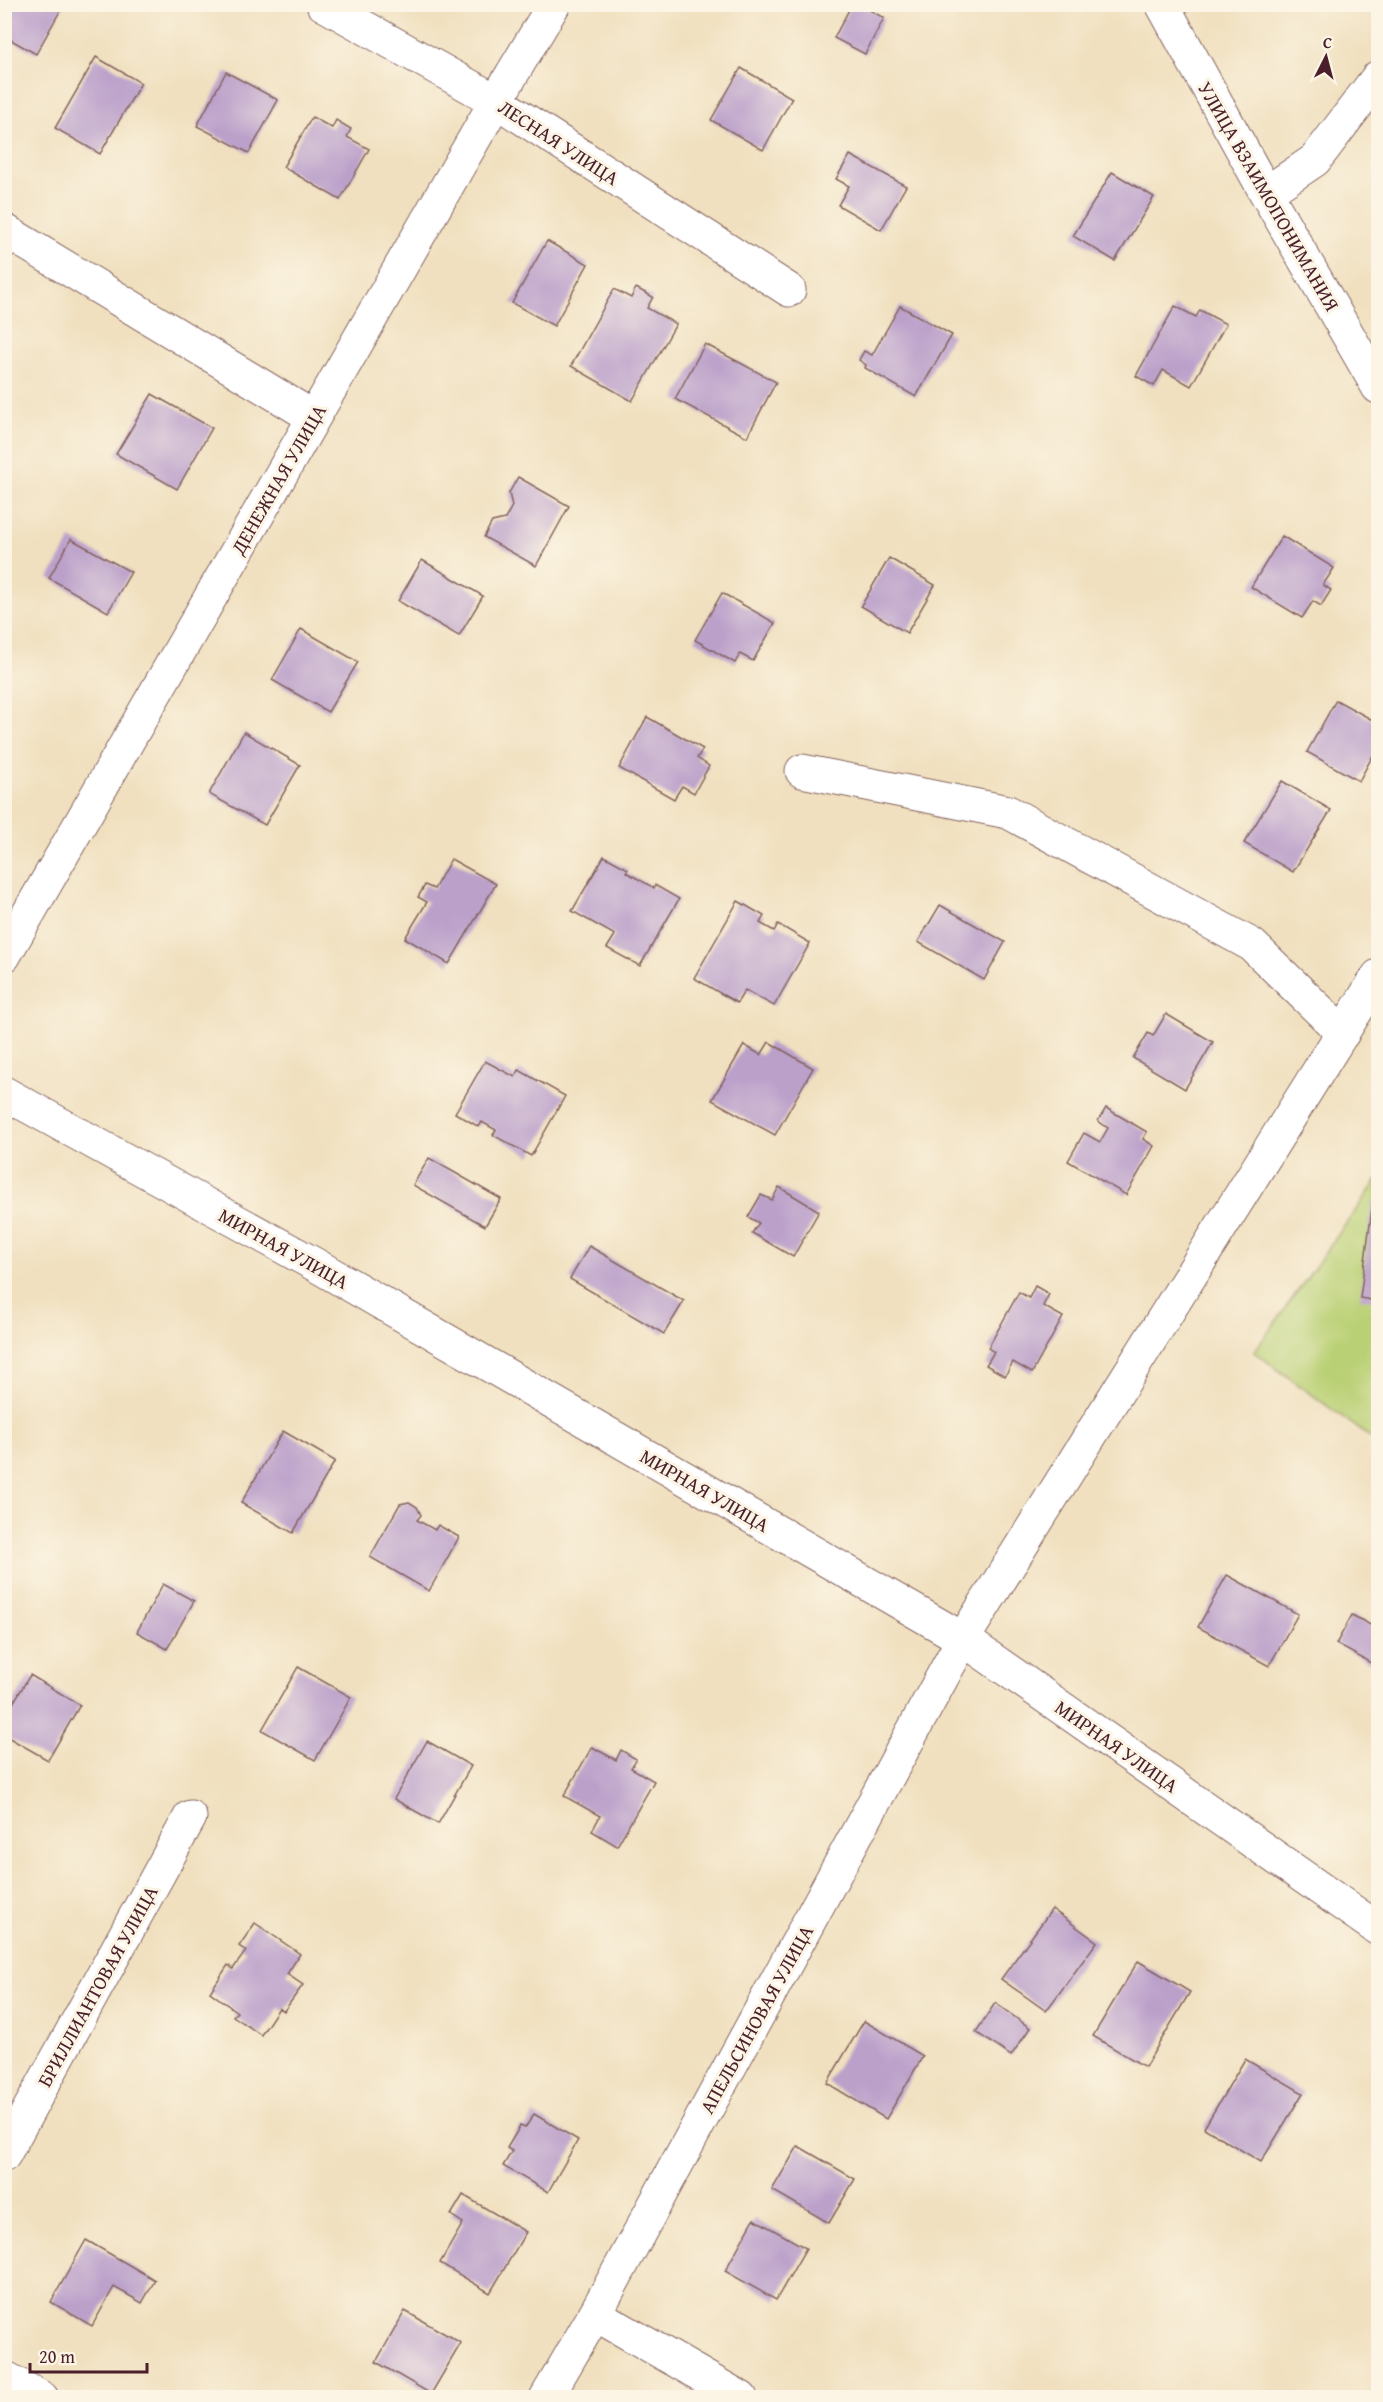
<svg xmlns="http://www.w3.org/2000/svg" width="1383" height="2402" font-family="'Gentium Book Plus',serif">
  <style>
    .green { fill: #bad074; stroke: #827850; stroke-width: 1.5 }
    .building { fill: #bba0ca }
    .lines { fill: none; stroke-linecap: round; stroke-linejoin: round }
    .minor-casing { stroke: #84635f; stroke-width: 35 }
    .minor { stroke: #fff; stroke-width: 33 }
    .labels { text-anchor: middle; dominant-baseline: central; stroke-width: 6; stroke-linejoin: round; paint-order: stroke }
    .street-label { font-size: 20px; fill: #4a1f2b; stroke: #fcf5e5 }
  </style>
  <rect width="100%" height="100%" fill="#fcf5e5"/>
  <filter id="ink" filterUnits="userSpaceOnUse"><feTurbulence type="fractalNoise" baseFrequency=".0167" numOctaves="2"/><feDisplacementMap in="SourceGraphic" scale="12" xChannelSelector="R" yChannelSelector="G"/><feConvolveMatrix kernelMatrix="1 2 1 2 8 2 1 2 1" color-interpolation-filters="sRGB"/></filter>
  <filter id="wash" filterUnits="userSpaceOnUse"><feTurbulence type="fractalNoise" baseFrequency=".008" numOctaves="4" result="noise"/><feDisplacementMap in="SourceGraphic" scale="24" xChannelSelector="R" yChannelSelector="G"/><feGaussianBlur stdDeviation="1.35" result="paint"/><feColorMatrix in="noise" values="0 0 0 0 0 0 0 0 0 0 0 0 0 0 0 0 0 1.4 0 .05"/><feComposite in="paint" operator="in"/></filter>
  <g filter="url(#wash)">
    <rect width="100%" height="100%" fill="#f0e0bf"/>
    <polygon class="green" points="1378,1179 1378,1443 1254,1352"/>
    <g id="blocks">
      <g class="building">
        <polygon points="4,4 64,4 36,54 4,36"/>
        <polygon points="852,4 859,4 884,18 865,54 834,38"/>
        <polygon points="96,57 141,83 100,154 55,128"/>
        <polygon points="741,68 792,98 763,150 711,120"/>
        <polygon points="226,72 278,100 249,153 197,126"/>
        <polygon points="312,117 332,128 336,120 351,129 347,137 369,149 340,200 283,167"/>
        <polygon points="850,155 906,186 881,230 838,205 849,186 836,179"/>
        <polygon points="1112,172 1154,197 1115,261 1073,236"/>
        <polygon points="547,241 588,264 554,326 512,303"/>
        <polygon points="636,288 653,297 647,308 676,324 632,401 571,366 614,289 631,298"/>
        <polygon points="900,306 952,335 916,397 865,368 866,365 859,360 864,351 872,355"/>
        <polygon points="1175,306 1196,317 1200,310 1226,324 1191,386 1163,370 1154,386 1136,376"/>
        <polygon points="705,344 776,382 747,437 675,399"/>
        <polygon points="152,394 212,428 177,489 116,454"/>
        <polygon points="518,477 569,506 536,566 484,537 492,522 505,519 512,506 509,493"/>
        <polygon points="1282,536 1334,568 1323,585 1331,590 1321,606 1313,601 1302,618 1251,587"/>
        <polygon points="71,539 131,572 108,612 49,578"/>
        <polygon points="889,558 935,585 907,633 861,606"/>
        <polygon points="422,560 483,596 459,636 398,601"/>
        <polygon points="722,593 775,623 753,661 740,654 735,663 695,640"/>
        <polygon points="301,629 358,662 328,712 272,680"/>
        <polygon points="1336,700 1378,723 1378,746 1359,781 1307,752"/>
        <polygon points="647,717 703,749 697,758 709,766 694,793 682,786 674,799 619,768"/>
        <polygon points="244,732 300,765 265,825 209,794"/>
        <polygon points="1282,781 1331,810 1293,872 1244,843"/>
        <polygon points="604,856 628,869 626,872 654,888 655,885 679,899 640,966 607,948 615,935 572,911"/>
        <polygon points="451,859 496,884 449,964 405,938 427,902 418,897 425,885 434,889"/>
        <polygon points="738,901 764,916 760,923 774,931 778,924 810,943 774,1006 745,990 737,1003 694,978"/>
        <polygon points="940,905 1005,942 984,980 918,942"/>
        <polygon points="1166,1014 1213,1042 1185,1089 1133,1058 1148,1033 1153,1036"/>
        <polygon points="769,1042 813,1068 775,1135 712,1100 744,1045 761,1055"/>
        <polygon points="485,1061 515,1077 519,1070 565,1096 531,1156 493,1135 496,1130 482,1122 479,1127 455,1113"/>
        <polygon points="1106,1108 1147,1132 1143,1139 1154,1146 1126,1195 1068,1161 1084,1133 1100,1142 1108,1128 1098,1121"/>
        <polygon points="429,1158 501,1199 485,1226 413,1185"/>
        <polygon points="779,1187 819,1211 793,1257 752,1233 759,1223 748,1217 761,1195 772,1200"/>
        <polygon points="1373,1201 1378,1201 1378,1301 1360,1298"/>
        <polygon points="589,1246 684,1301 664,1334 570,1279"/>
        <polygon points="1035,1286 1049,1294 1043,1306 1063,1317 1032,1373 1013,1362 1005,1376 986,1365 994,1352 988,1348 1019,1292 1029,1298"/>
        <polygon points="283,1431 335,1461 293,1533 241,1503"/>
        <polygon points="409,1502 417,1507 421,1515 417,1520 435,1530 438,1525 459,1537 429,1591 370,1557 400,1504"/>
        <polygon points="1227,1575 1298,1614 1269,1666 1198,1627"/>
        <polygon points="163,1584 194,1601 167,1649 137,1632"/>
        <polygon points="1352,1615 1378,1629 1378,1667 1336,1644"/>
        <polygon points="298,1667 351,1697 315,1760 262,1730"/>
        <polygon points="30,1675 80,1705 48,1760 4,1735 4,1718"/>
        <polygon points="427,1741 471,1766 438,1824 394,1799"/>
        <polygon points="592,1747 616,1760 621,1750 636,1759 631,1768 654,1781 617,1846 592,1831 600,1816 564,1796"/>
        <polygon points="1052,1909 1097,1942 1046,2011 1001,1979"/>
        <polygon points="255,1923 300,1954 287,1974 303,1985 284,2011 279,2008 261,2035 233,2016 237,2012 210,1992 228,1965 233,1969 246,1951 239,1946"/>
        <polygon points="1138,1961 1190,1992 1145,2067 1093,2036"/>
        <polygon points="995,2003 1030,2028 1011,2056 976,2032"/>
        <polygon points="864,2021 923,2056 886,2119 827,2083"/>
        <polygon points="1245,2059 1303,2093 1261,2162 1204,2128"/>
        <polygon points="534,2114 578,2140 548,2192 503,2166 512,2151 507,2148 520,2126 525,2128"/>
        <polygon points="798,2146 855,2179 829,2223 772,2190"/>
        <polygon points="463,2195 526,2232 490,2293 440,2263 463,2223 451,2215"/>
        <polygon points="754,2219 806,2248 776,2300 725,2271"/>
        <polygon points="86,2240 155,2280 142,2303 114,2287 92,2326 51,2302"/>
        <polygon points="405,2311 461,2343 431,2394 376,2362"/>
      </g>
    </g>
  </g>
  <g filter="url(#ink)">
    <use href="#blocks" fill-opacity="0" stroke="#84635f" stroke-width="1.5"/>
    <g class="lines">
      <defs>
        <g id="minor">
          <polyline points="323,4 496,101 789,290"/>
          <polyline points="1162,4 1266,193 1378,387"/>
          <polyline points="1266,193 1315,160 1378,77"/>
          <polyline points="4,230 313,417"/>
          <polyline points="802,771 1008,812 1252,945 1343,1033"/>
          <polyline points="4,956 496,101 554,4"/>
          <polyline points="4,1093 314,1264 963,1639 1378,1929"/>
          <polyline points="4,2155 190,1817"/>
          <polyline points="595,2314 741,2398"/>
          <polyline points="4,2377 42,2398"/>
          <polyline points="546,2398 595,2314 963,1639 1378,976"/>
        </g>
      </defs>
      <use href="#minor" class="minor-casing"/>
      <use href="#minor" class="minor"/>
    </g>
  </g>
  <g class="labels">
    <g class="street-label">
      <text transform="translate(559 142) rotate(33)">ЛЕСНАЯ УЛИЦА</text>
      <text transform="translate(1269 196) rotate(60)">УЛИЦА ВЗАИМОПОНИМАНИЯ</text>
      <text transform="translate(278 479) rotate(-60)">ДЕНЕЖНАЯ УЛИЦА</text>
      <text transform="translate(284 1248) rotate(29)">МИРНАЯ УЛИЦА</text>
      <text transform="translate(705 1490) rotate(30)">МИРНАЯ УЛИЦА</text>
      <text transform="translate(1117 1746) rotate(35)">МИРНАЯ УЛИЦА</text>
      <text transform="translate(97 1986) rotate(-61)">БРИЛЛИАНТОВАЯ УЛИЦА</text>
      <text transform="translate(756 2019) rotate(-61)">АПЕЛЬСИНОВАЯ УЛИЦА</text>
    </g>
  </g>
  <rect width="1383" height="2402" fill="none" stroke="#fcf5e5" stroke-width="24"/>
  <g transform="translate(1326 57) rotate(6)" stroke="#fcf5e5" stroke-width="4.5" paint-order="stroke">
  <path d="M0-4.5L10 22L0 15L-10 22Z" fill="#4a1f2b"/>
  <text y="-9" font-size="16" font-weight="bold" text-anchor="middle" fill="#4a1f2b">С</text>
  </g>
  <path d="M30 2363v9h117v-9" fill="none" stroke="#4a1f2b" stroke-width="3"/>
  <text x="39" y="2363" font-size="18" fill="#4a1f2b" stroke="#fcf5e5" stroke-width="4.5" paint-order="stroke">20 m</text>
</svg>
